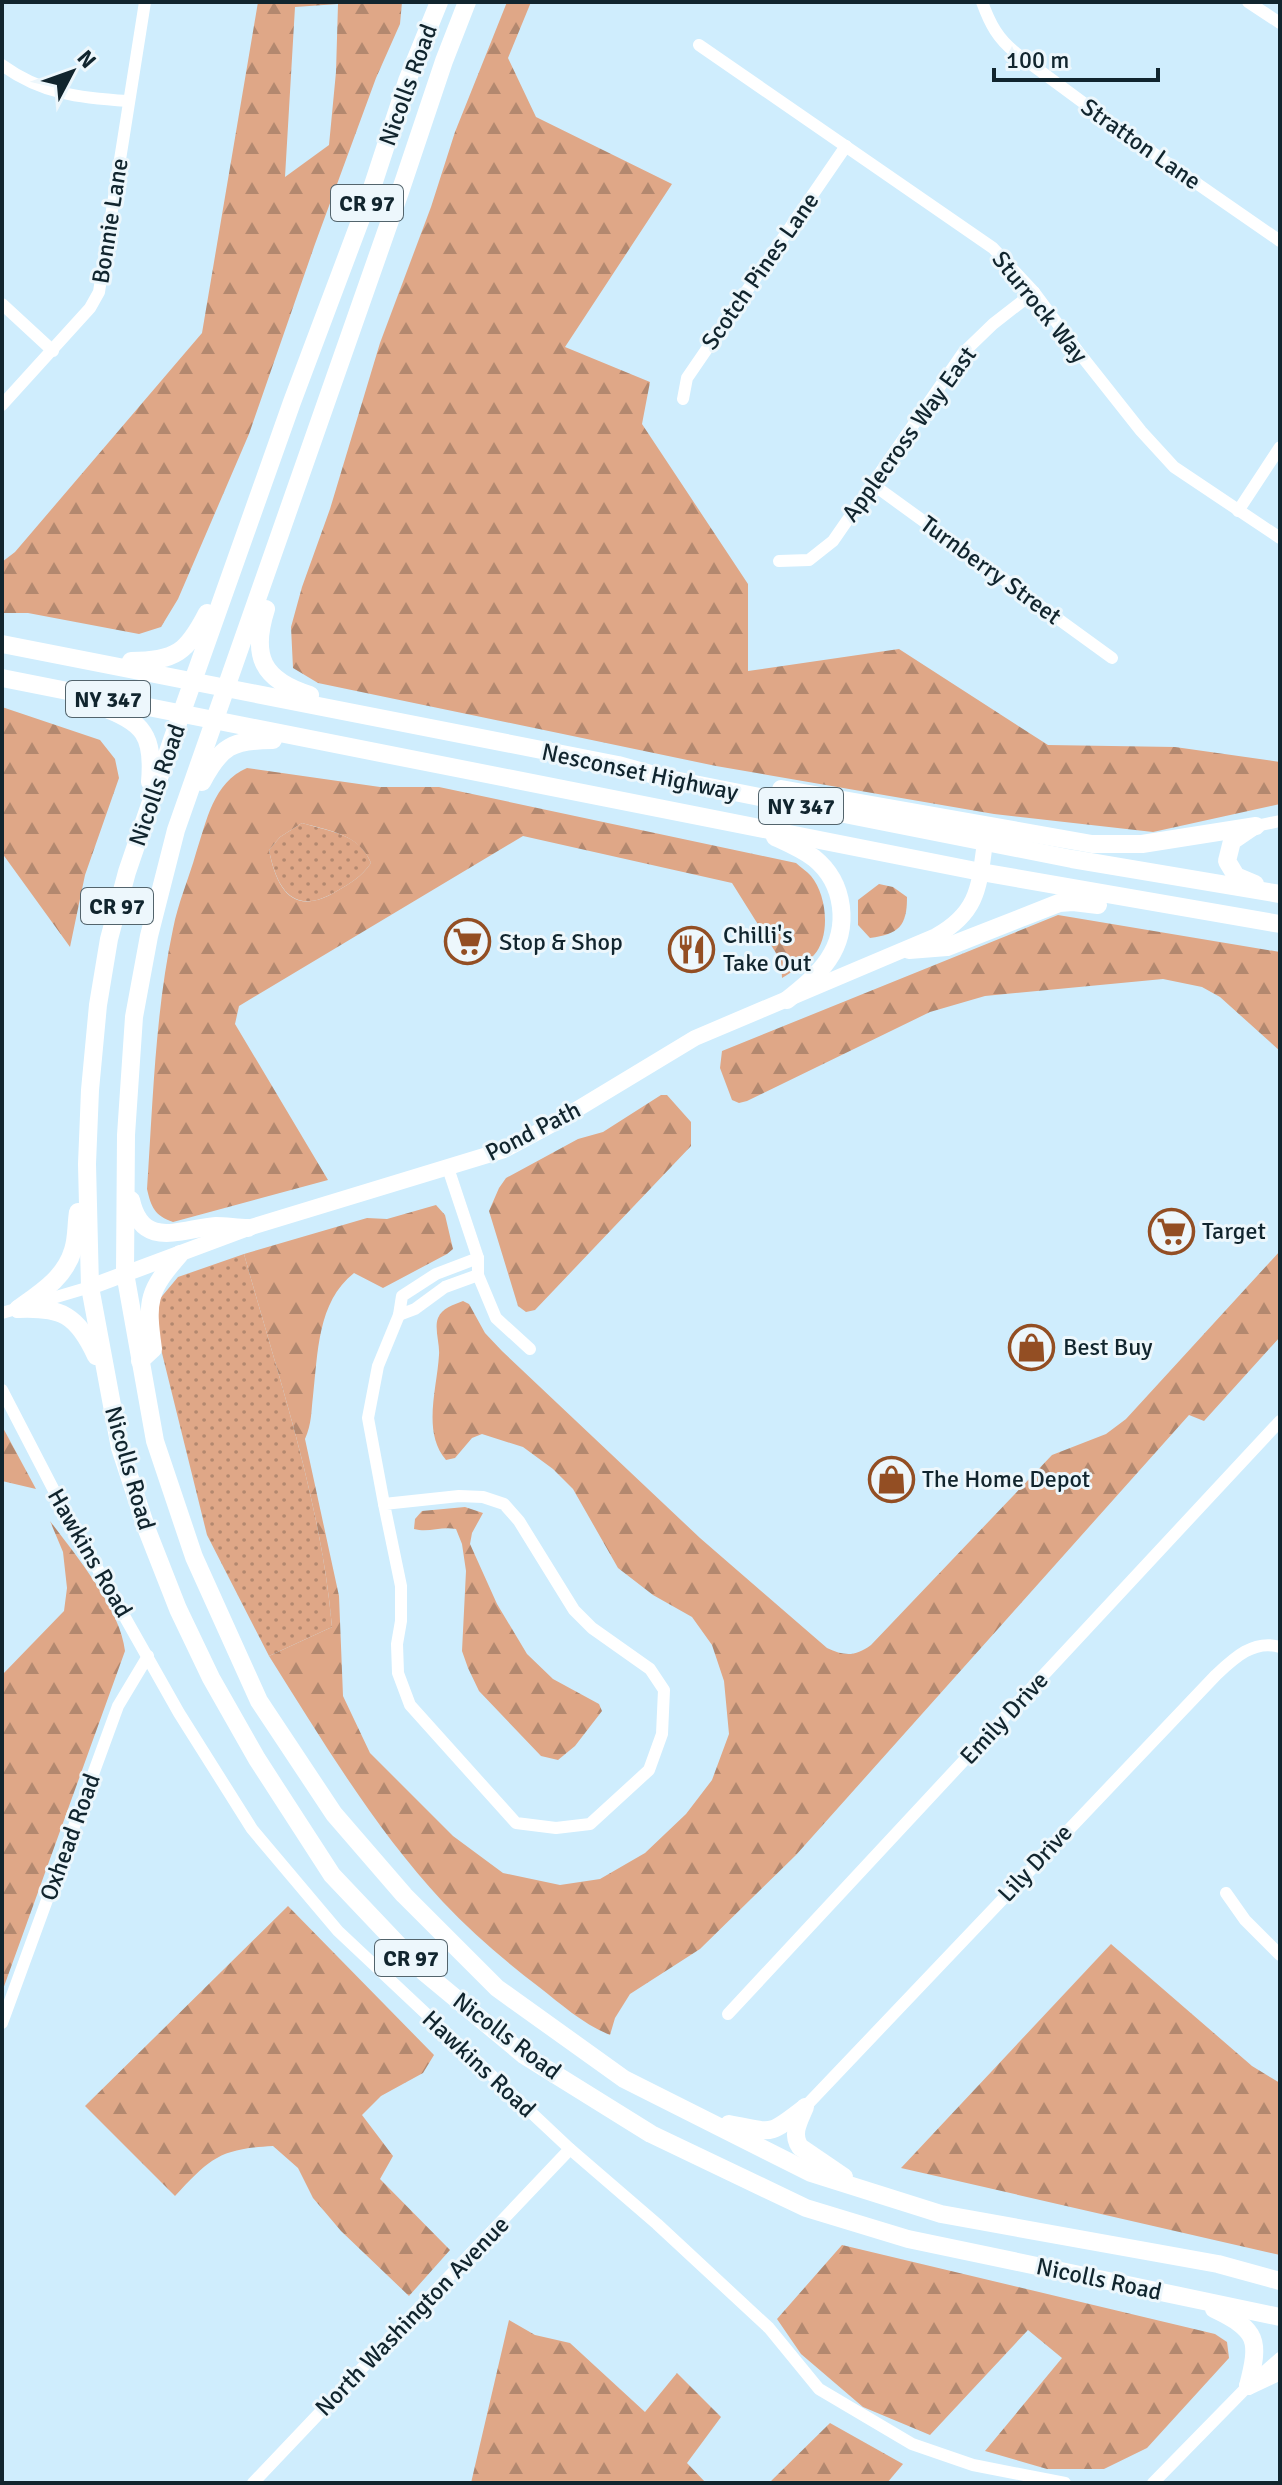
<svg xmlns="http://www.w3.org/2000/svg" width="1282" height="2485" font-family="Signika,sans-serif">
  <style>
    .grass { fill: url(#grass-dots) }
    .forest { fill: url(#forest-firs); fill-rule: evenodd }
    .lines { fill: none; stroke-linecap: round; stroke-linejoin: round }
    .minor { stroke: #fff; stroke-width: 12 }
    .major { stroke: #fff; stroke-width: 16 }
    .highway { stroke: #fff; stroke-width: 18 }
    .labels { text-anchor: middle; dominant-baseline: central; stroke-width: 6; stroke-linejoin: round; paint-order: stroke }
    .shield { fill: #edf7fc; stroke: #53646c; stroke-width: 2 }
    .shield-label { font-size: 22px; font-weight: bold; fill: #11252e }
    .street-label { font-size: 24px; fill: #11252e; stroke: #edf7fc }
    .poi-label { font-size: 24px; fill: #11252e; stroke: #edf7fc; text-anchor: start }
  </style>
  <defs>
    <pattern id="grass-dots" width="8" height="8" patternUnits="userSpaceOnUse" patternTransform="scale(2)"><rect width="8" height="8" fill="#dfa787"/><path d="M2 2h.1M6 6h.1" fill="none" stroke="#b3886f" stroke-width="1.8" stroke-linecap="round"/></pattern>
    <pattern id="forest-firs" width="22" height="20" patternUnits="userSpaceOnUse" patternTransform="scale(2)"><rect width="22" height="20" fill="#dfa787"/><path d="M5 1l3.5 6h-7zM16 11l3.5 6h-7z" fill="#b3886f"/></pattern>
  </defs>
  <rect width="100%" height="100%" fill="#cfedfd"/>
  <g class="grass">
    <path d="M302,823C330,832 359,833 371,863C361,877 351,883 337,891C294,917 277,890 269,850L280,837Z"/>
    <path d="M244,1254C278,1376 321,1500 332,1627L269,1656L207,1535L156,1329L158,1301L178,1277Z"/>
  </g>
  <g class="forest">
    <path d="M258,2H402L400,24L376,78L315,244L249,434L178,599L161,627L139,634L28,613H2V562L15,552L202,333ZM338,4L336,72L329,145L285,177L295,7Z"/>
    <polygon points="507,2 531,2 508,58 536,117 672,184 565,347 650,382 642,424 748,584 748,671 899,649 1048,745 1175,747 1280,762 1280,804 1153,832 994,814 716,766 318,683 293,668 291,627 302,587 330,509 380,343 431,207 455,132"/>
    <polygon points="2,707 100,740 115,759 119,778 85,875 70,947 2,853"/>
    <path d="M247,768L380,787H439L796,863C800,867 807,871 811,876C827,895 831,936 814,955C805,965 793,971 782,978L781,961L732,883L523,836L239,1006L235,1024L328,1180L173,1222C155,1216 151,1207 147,1189C153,1102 155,1014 173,929C178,903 189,878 196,853C207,820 213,783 247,768ZM302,823C330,831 359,834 371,863C361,877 351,883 337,891C294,917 277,891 269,850L280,837Z"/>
    <path d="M879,884L893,887L907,897C907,926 899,934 870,938L858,925V900Z"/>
    <polygon points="1058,915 1280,952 1280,1051 1220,997 1202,987 1163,979 985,996 930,1012 747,1101 739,1103 732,1100 720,1068 722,1051"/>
    <polygon points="661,1095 667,1095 691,1122 691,1146 535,1310 526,1312 518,1306 489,1211 499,1188 506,1178 578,1139 603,1132"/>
    <path d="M436,1205L445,1215L453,1249L447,1254L383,1288L354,1273C317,1302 318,1354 313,1396C311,1412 312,1423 305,1439L339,1596L343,1696L370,1753L453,1836L503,1873L560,1885L600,1879L645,1853L686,1814L712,1780L729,1734L724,1681L712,1645L692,1617L653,1595L618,1568L573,1489L553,1469L523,1447L482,1434L472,1438L455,1458L446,1460C422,1432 437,1389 439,1355C440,1344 434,1328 438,1318C442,1308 453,1305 463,1301L469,1304L485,1333L502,1351L700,1538L827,1648C844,1656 855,1657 871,1645L1052,1455L1106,1434L1126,1419L1280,1251V1337L1204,1421L1189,1415L796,1855L700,1949L630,1994L615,2018L610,2035C583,2024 562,2005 539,1987C505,1961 472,1933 443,1902C375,1829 322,1740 269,1656L332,1627C321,1500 278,1376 244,1254L367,1218L387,1219Z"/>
    <polygon points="2,1426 36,1489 2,1481"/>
    <path d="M465,1507L483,1513L472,1533L470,1544L497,1604L527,1654L553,1679L599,1704L602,1711L575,1746L558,1760L541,1756L479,1691L468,1668L462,1651L466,1571L462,1544L456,1529C441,1526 429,1533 414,1529L415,1519L422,1511Z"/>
    <path d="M50,1521C75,1554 121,1610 125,1651L2,1992V1675L64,1611L67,1588L63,1552Z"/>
    <path d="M288,1906L434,2055L423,2073L381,2096L362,2115L393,2156L380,2179L450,2250L409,2296L341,2231L313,2198L298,2168L273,2146C219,2149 211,2158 175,2196L85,2106Z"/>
    <polygon points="1111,1944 1252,2066 1280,2083 1280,2255 901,2168"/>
    <polygon points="842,2245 1215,2334 1227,2342 1229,2358 1147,2448 1104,2469 1047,2469 985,2451 1062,2358 1028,2330 930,2435 863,2407 801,2354 777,2319"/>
    <polygon points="509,2320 535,2335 570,2343 645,2412 677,2373 721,2417 687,2463 706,2483 471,2483"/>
    <polygon points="830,2423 903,2464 887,2483 769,2483"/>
  </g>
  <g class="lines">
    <g class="minor">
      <path d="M982,2C990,24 998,39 1016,53L1127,135L1280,241"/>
      <polyline points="1248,2 1280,23"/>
      <polyline points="699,45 993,248 1034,292 1080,354 1141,431 1174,467 1280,538"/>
      <path d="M2,65C42,94 80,98 128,101"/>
      <polyline points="2,304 53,351"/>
      <polyline points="683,399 687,378 846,146"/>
      <polyline points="2,405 90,308 99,292 145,2"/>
      <polyline points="871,483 1112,658"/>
      <polyline points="1238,511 1280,447"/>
      <polyline points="779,561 809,560 833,541 963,353 993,324 1034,292"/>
      <polyline points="1256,826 1280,821"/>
      <polyline points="448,1168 478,1258 478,1275 496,1318 530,1349"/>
      <polyline points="478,1258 436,1274 402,1296 399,1315 415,1309 445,1287 478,1275"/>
      <polyline points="2,1313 90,1287"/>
      <polyline points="2,1390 61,1504 179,1713 252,1829 338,1931 570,2149 657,2224 769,2328 819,2389 912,2444 973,2465 1065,2483"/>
      <polygon points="459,1496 483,1497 504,1504 519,1521 574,1610 592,1628 650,1669 664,1690 662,1734 649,1770 590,1824 556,1828 516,1823 410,1705 398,1673 397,1644 401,1621 401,1586 384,1504"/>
      <polyline points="384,1504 368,1418 378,1366 399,1315"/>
      <polyline points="1226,1893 1245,1920 1280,1955"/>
      <polyline points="728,2014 1280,1421"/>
      <polyline points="2,2023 118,1706 148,1656"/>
      <path d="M805,2107L1216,1675C1234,1658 1254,1639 1280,1647"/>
      <polyline points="253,2483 570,2149"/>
      <polyline points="1153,2483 1248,2386 1280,2358"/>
    </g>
    <path class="major" d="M90,1287L248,1228L504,1150L551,1125L695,1038L936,936C979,912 979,886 985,842"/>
    <g class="highway">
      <polyline points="439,2 407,81 368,200 292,402 172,740 127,872 109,939 98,1005 90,1090 87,1164 90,1287 120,1448 147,1530 178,1609 211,1678 257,1759 332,1875 424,1972 524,2055 651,2134 806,2208 908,2239 1280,2317"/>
      <polyline points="467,2 444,61 400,192 176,830 149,936 134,1017 126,1135 125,1273 155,1441 194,1557 259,1701 334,1814 404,1895 497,1988 624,2079 811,2173 941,2214 1218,2264 1280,2281"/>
      <path d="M266,609C251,656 262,680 310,695"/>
      <polyline points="2,644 618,765 669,779 1072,859 1280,894"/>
      <path d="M131,661C176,661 187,652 207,613"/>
      <polyline points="2,678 981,872 1280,924"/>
      <path d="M101,707C144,722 154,736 150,782"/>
      <path d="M202,782C221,746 232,740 273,740"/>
      <polyline points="781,789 1092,844 1142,844 1256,826"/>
      <polyline points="1251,828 1232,841 1227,861 1236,876 1255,884"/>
      <path d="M775,837C788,843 802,849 814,858C845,883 850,928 828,960C817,976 802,988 787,1000"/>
      <polyline points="909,950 947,947 1059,903 1073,902 1098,905"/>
      <path d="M131,1200C142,1250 180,1229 216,1226C226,1226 238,1228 248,1228"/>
      <path d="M18,1309C40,1293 65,1278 73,1250C77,1238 76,1224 78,1212"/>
      <path d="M18,1309C62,1307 77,1315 96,1356"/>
      <path d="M140,1361L153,1349C146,1300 148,1291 180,1254"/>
      <path d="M805,2107C799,2121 791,2134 800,2147L844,2177"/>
      <path d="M729,2124C773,2132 767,2137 803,2109"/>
      <path d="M1214,2309C1258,2330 1260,2340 1248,2386"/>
      <polyline points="1248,2386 1280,2371"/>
    </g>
  </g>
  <defs>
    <symbol id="supermarket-ring" viewBox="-11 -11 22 22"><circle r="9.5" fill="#edf7fc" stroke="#934e23" stroke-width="1.5"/><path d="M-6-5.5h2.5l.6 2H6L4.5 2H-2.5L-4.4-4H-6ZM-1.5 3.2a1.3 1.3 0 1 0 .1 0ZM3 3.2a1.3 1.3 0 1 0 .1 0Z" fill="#934e23"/></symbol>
    <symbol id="restaurant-ring" viewBox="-11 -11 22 22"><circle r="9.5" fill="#edf7fc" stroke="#934e23" stroke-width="1.5"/><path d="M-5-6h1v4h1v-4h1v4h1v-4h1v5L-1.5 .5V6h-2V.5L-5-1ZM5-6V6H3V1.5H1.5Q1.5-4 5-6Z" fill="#934e23"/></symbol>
    <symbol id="shop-ring" viewBox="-11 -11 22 22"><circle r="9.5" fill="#edf7fc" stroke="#934e23" stroke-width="1.5"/><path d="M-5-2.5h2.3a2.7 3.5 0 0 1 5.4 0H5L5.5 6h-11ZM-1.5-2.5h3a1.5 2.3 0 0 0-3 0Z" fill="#934e23"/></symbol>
  </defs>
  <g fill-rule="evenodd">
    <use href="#supermarket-ring" x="442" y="916" width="51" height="51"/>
    <use href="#restaurant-ring" x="666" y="924" width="51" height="51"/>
    <use href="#supermarket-ring" x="1146" y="1206" width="51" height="51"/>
    <use href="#shop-ring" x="1006" y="1322" width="51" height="51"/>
    <use href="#shop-ring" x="866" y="1454" width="51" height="51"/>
  </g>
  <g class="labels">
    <g class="shield">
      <rect x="331" y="185" width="72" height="36" rx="6"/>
      <rect x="66" y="681" width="84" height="36" rx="6"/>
      <rect x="759" y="788" width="84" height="36" rx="6"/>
      <rect x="81" y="888" width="72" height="36" rx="6"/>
      <rect x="375" y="1940" width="72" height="36" rx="6"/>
    </g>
    <g class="shield-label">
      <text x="367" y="203">CR 97</text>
      <text x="108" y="699">NY 347</text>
      <text x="801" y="806">NY 347</text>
      <text x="117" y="906">CR 97</text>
      <text x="411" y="1958">CR 97</text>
    </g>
    <g class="street-label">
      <text transform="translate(408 85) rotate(-70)">Nicolls Road</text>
      <text transform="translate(1141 144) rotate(35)">Stratton Lane</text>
      <text transform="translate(110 221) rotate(-81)">Bonnie Lane</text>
      <text transform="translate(760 271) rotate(-55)">Scotch Pines Lane</text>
      <text transform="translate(1040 307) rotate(51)">Sturrock Way</text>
      <text transform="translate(909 434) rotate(-54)">Applecross Way East</text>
      <text transform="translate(991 570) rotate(36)">Turnberry Street</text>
      <text transform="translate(640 772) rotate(12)">Nesconset Highway</text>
      <text transform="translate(157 785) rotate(-71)">Nicolls Road</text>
      <text transform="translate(533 1131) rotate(-27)">Pond Path</text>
      <text transform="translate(130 1468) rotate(74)">Nicolls Road</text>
      <text transform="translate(90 1553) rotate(60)">Hawkins Road</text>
      <text transform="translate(1004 1718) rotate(-47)">Emily Drive</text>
      <text transform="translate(70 1837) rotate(-70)">Oxhead Road</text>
      <text transform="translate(1035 1863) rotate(-47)">Lily Drive</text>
      <text transform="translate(507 2036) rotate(37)">Nicolls Road</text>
      <text transform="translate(479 2064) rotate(43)">Hawkins Road</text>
      <text transform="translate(1099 2279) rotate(12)">Nicolls Road</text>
      <text transform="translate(412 2316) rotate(-46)">North Washington Avenue</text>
    </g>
    <g class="poi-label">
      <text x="723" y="935">Chilli's<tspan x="723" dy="28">Take Out</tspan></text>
      <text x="499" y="942">Stop &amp; Shop</text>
      <text x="1202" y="1231">Target</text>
      <text x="1063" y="1347">Best Buy</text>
      <text x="922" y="1479">The Home Depot</text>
    </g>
  </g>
  <rect width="1282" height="2485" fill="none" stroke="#11252e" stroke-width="8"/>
  <g transform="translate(72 72) rotate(49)" stroke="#edf7fc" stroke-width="6" paint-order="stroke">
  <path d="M0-6L14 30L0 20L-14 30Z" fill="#11252e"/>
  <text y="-12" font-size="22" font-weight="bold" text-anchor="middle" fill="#11252e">N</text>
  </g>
  <path d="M994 68v12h164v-12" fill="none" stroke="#11252e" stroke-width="4"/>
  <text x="1006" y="68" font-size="24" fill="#11252e" stroke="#edf7fc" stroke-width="6" paint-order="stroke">100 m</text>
</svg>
